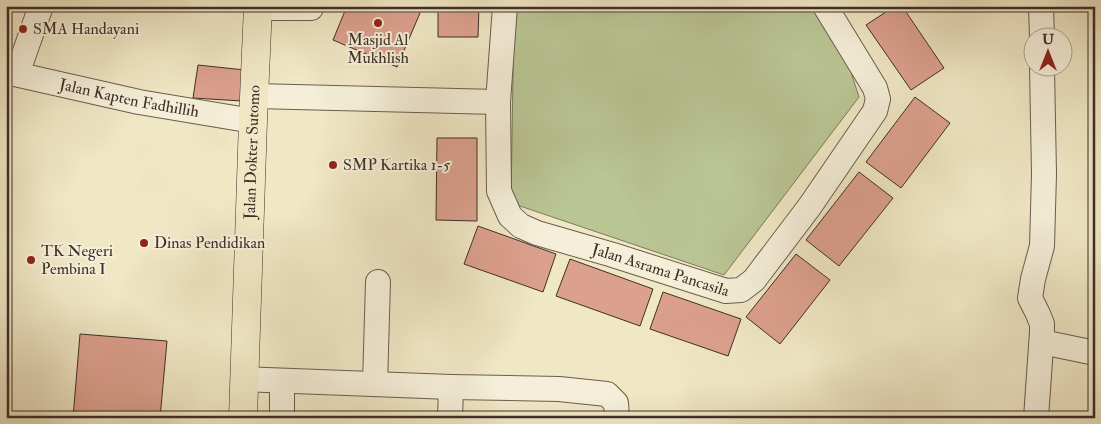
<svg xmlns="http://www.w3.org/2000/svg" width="1101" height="424" font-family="'IM FELL Double Pica',serif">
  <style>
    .green { fill: #bac594; stroke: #7c7a5e }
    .building { fill: #dca08e; stroke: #3e2f28 }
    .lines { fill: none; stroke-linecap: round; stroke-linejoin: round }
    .minor-casing { stroke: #6a5d4f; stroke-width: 26 }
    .major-casing { stroke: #3e2f28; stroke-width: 29 }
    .minor { stroke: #f5efd9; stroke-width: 24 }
    .major { stroke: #f0e7c5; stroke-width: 28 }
    .poi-dot { fill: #8f2418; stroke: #f5efd9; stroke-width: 2 }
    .labels { text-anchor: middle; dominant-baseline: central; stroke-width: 4; stroke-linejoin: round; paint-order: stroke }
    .poi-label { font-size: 16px; fill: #3e2f28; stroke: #f5efd9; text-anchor: start }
    .street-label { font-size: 16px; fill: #3e2f28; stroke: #f5efd9 }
  </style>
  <rect width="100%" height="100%" fill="#f0e7c5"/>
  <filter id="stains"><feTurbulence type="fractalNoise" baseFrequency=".004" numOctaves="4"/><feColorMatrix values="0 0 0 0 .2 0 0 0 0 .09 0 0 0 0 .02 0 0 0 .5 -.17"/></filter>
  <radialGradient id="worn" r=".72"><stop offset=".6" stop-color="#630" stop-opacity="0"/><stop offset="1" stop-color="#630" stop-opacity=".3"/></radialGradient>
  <polygon class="green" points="514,6 830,6 859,97 724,275 511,203"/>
  <g class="building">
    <polygon points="347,6 423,6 397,67 333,40"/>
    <polygon points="438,6 479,6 478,37 438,37"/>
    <polygon points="852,6 865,6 857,12"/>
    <polygon points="895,6 902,6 944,68 911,90 866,25"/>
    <polygon points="198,65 245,70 242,101 193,98"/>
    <polygon points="915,97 950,123 901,188 866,162"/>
    <polygon points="437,138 477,138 477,221 436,220"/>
    <polygon points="859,172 893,198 839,266 806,240"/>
    <polygon points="478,226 556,254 543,292 464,264"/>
    <polygon points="796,254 830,280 780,344 746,317"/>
    <polygon points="570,259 653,289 640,326 556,296"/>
    <polygon points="663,292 741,319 728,356 650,329"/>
    <polygon points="80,334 167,341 160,418 73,418"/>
  </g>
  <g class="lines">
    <defs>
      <g id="minor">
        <path id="s1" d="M505,6L498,102L499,191L510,216L521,226L537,233L613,255L726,291L741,290L754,280L810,206L875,111L878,99L875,88L825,6"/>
        <polyline points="1041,6 1042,38"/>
        <polyline points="258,8 311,8"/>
        <path id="s2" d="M6,72L139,102L253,121"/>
        <polyline points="17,74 41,6"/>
        <polyline points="254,96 498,102"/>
        <polyline points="1042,342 1095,353"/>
        <polyline points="244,379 451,387 559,389 607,394 616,403 617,418"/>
        <polyline points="375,384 378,282"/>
        <polyline points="282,418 282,381"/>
        <polyline points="450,418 451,387"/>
        <polyline points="1036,418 1042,332 1042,324 1038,314 1030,298 1033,279 1042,246 1044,174 1042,68"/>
      </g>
      <g id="major">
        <path id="s3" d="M243,418L253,121L258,6"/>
      </g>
    </defs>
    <use href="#minor" class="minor-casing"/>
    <use href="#major" class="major-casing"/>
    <use href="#minor" class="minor"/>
    <use href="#major" class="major"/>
  </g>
  <g class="poi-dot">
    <circle cx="378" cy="23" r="5"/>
    <circle cx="23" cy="29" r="5"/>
    <circle cx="333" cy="165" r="5"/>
    <circle cx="144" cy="243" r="5"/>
    <circle cx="31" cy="260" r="5"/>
  </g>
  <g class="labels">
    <g class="poi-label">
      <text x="33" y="29">SMA Handayani</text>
      <text x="378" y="40" text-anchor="middle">Masjid Al<tspan x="378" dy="18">Mukhlish</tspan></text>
      <text x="343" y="165">SMP Kartika 1-5</text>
      <text x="154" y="243">Dinas Pendidikan</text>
      <text x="41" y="251">TK Negeri<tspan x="41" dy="18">Pembina I</tspan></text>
    </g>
    <g class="street-label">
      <text stroke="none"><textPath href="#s2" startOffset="126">Jalan Kapten Fadhillih</textPath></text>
      <text stroke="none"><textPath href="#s3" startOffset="266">Jalan Dokter Sutomo</textPath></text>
      <text stroke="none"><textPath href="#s1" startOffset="374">Jalan Asrama Pancasila</textPath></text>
    </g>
  </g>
  <rect width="1101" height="424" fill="none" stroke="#f0e7c5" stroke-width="25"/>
  <rect x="8" y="8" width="1086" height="409" fill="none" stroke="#3e2f28" stroke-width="2.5"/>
  <rect x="12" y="12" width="1076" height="399" fill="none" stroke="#3e2f28"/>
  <g transform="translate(1048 52)"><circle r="24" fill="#f5efd9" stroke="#aca292"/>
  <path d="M0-4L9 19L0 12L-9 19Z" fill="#8f2418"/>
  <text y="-8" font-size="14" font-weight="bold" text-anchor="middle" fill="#3e2f28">U</text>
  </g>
  <rect width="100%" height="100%" filter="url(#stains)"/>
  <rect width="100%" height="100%" fill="url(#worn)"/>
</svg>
